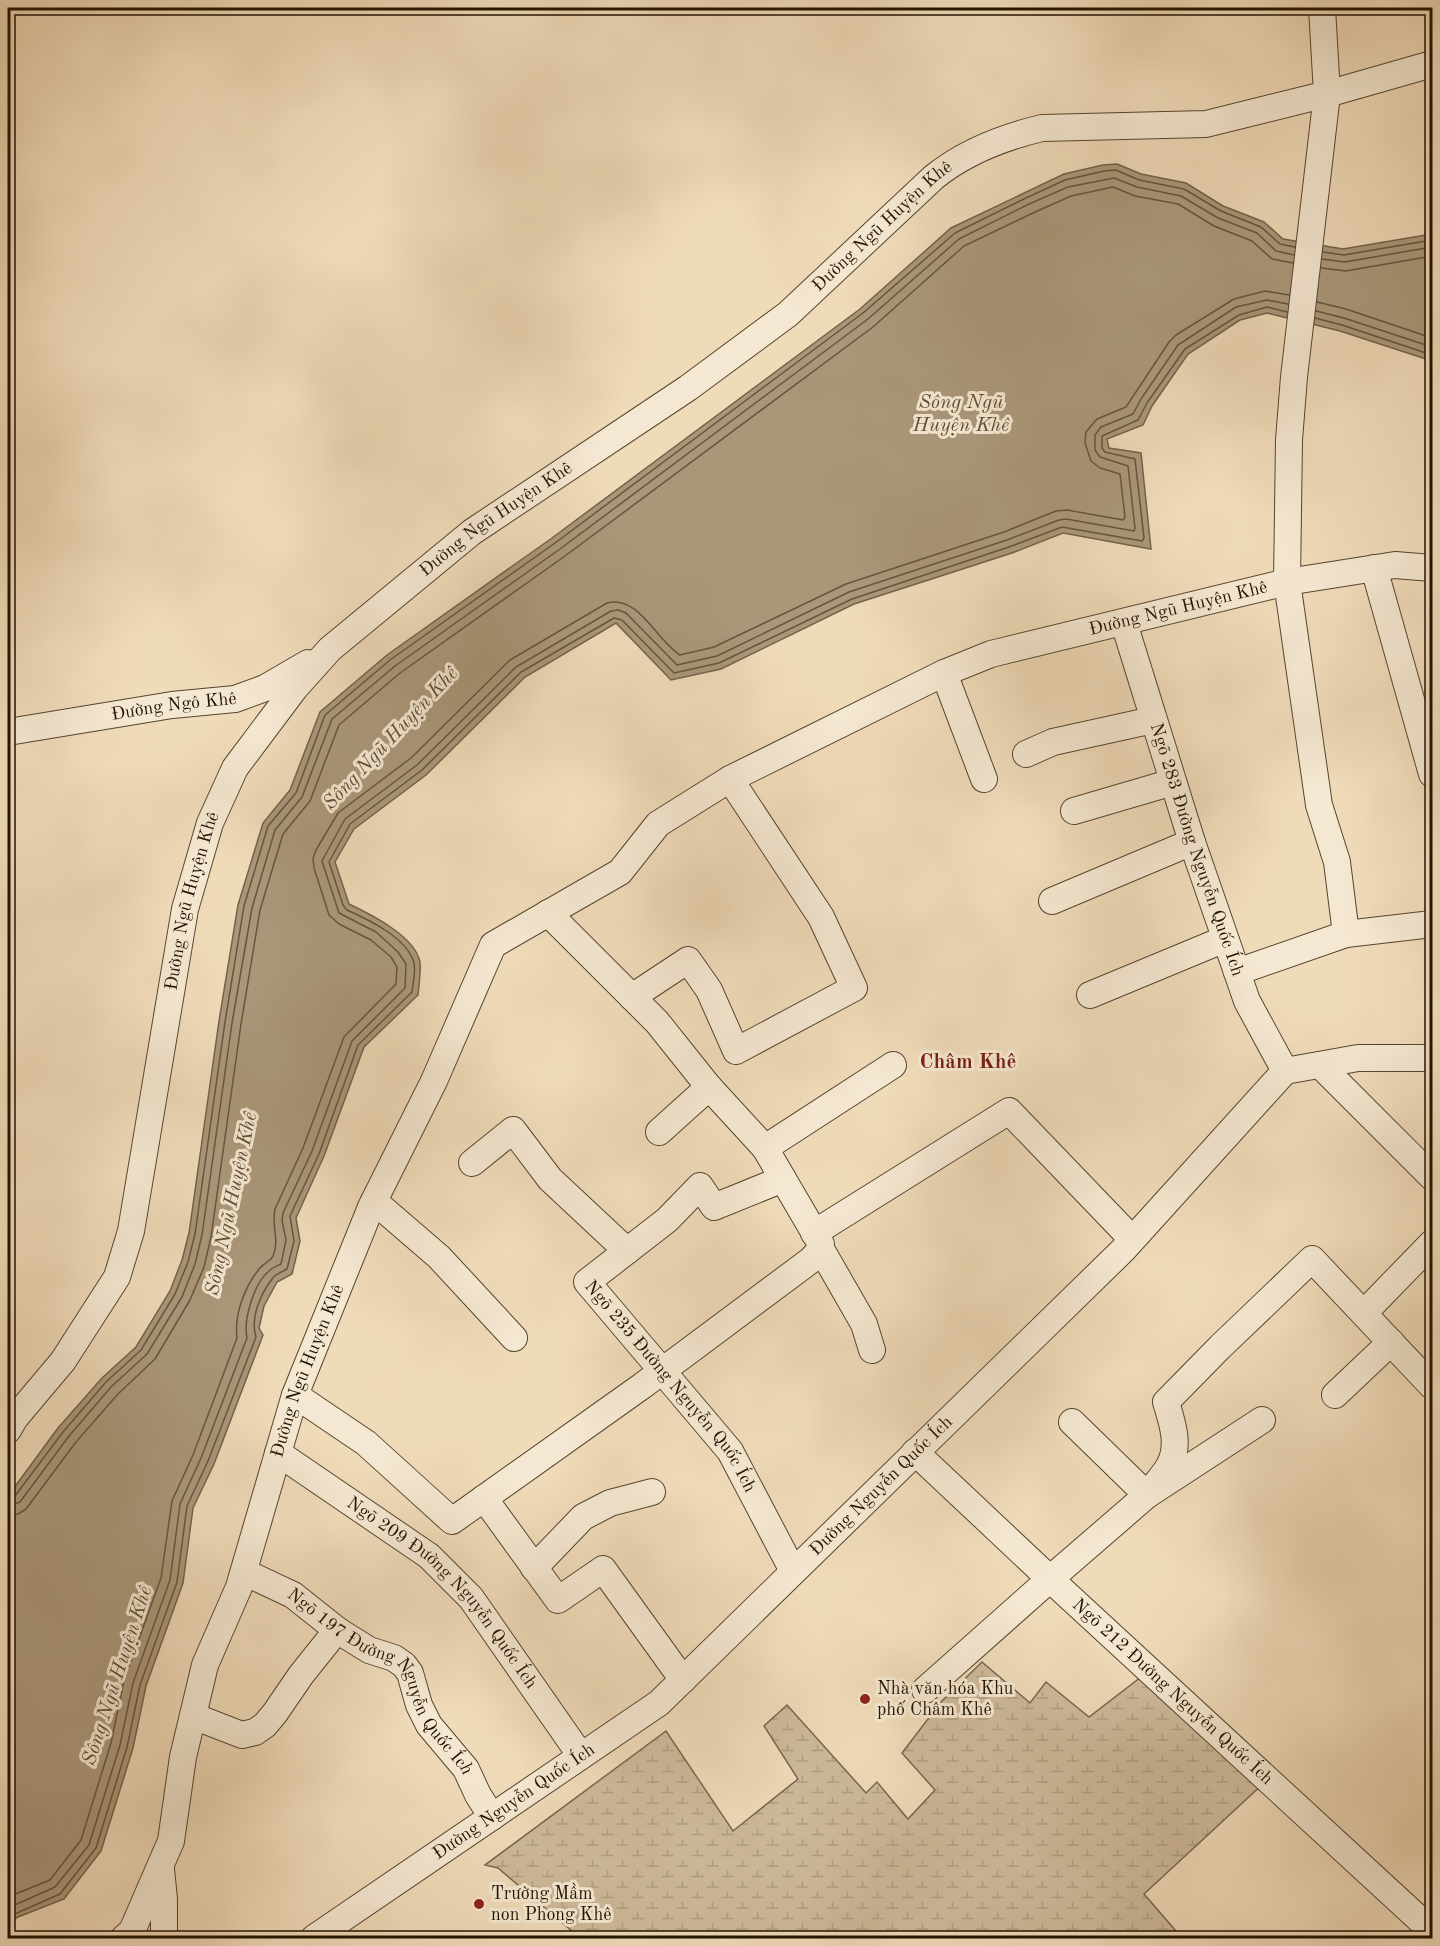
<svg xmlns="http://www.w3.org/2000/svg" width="1440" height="1946" font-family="'Old Standard TT',serif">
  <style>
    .wetland { fill: url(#wetland-marsh); stroke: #77664e; stroke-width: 1.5 }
    .water { fill: #aa977a; stroke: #73624a; stroke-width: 1.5 }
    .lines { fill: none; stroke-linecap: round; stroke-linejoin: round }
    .shore { stroke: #66553e; stroke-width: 1.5 }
    .minor-casing { stroke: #55452f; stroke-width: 28 }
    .minor { stroke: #f5e8d2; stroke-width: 26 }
    .poi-dot { fill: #8f2418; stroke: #f5e8d2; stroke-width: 2 }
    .labels { text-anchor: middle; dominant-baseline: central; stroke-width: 6; stroke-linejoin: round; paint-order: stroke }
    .street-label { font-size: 18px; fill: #211301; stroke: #f5e8d2 }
    .poi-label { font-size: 18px; fill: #211301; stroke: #f5e8d2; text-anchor: start }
    .water-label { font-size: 20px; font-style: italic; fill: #5f4e37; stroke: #f5e8d2 }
    .quarter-label { font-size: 21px; font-weight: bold; fill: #7a1f14; stroke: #f5e8d2 }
  </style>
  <defs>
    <pattern id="wetland-marsh" width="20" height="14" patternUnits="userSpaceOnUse" patternTransform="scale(1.5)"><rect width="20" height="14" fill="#cdb99a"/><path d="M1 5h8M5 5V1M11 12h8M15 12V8" fill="none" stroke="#b09e83"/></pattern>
  </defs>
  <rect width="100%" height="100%" fill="#f0dbb9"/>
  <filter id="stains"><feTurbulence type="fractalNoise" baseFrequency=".00333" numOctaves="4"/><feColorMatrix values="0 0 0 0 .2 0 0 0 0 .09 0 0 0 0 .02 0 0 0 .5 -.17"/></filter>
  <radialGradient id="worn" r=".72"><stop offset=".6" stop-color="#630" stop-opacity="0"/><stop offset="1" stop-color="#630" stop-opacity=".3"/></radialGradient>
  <polygon class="wetland" points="982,1662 1030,1703 1046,1682 1089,1717 1145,1674 1265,1782 1144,1894 1182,1938 580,1938 498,1868 485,1865 666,1731 733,1831 798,1779 764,1726 787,1705 866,1793 877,1782 908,1819 935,1790 902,1753 941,1702"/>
  <path class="water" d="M1117,164L1141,174L1186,183L1223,206L1264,222L1283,239L1343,249L1426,235L1432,231V361L1340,331L1267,313L1240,320L1188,354L1152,406L1143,425L1107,439L1109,448L1141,453L1151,549L1063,533L1012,553L854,604L721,669L671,680L616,623L525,677L426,775L354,829L335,862L349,904C370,914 415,936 420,962C421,972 419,984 418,995L364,1047L324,1156L296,1218L300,1241L292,1274L277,1282L264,1306L259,1328L263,1335L214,1464L193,1508L183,1583L146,1686L133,1748L101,1851L64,1899L18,1917L8,1924V1496L58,1428L102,1378L136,1347L170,1291L182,1260L189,1233L219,1021L238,905L263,823L290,790L320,712L387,655L552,538L860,309L951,228L1064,174L1103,165Z"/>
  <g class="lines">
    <g class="shore">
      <polyline points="1323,252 1344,255 1426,241 1432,238"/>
      <polyline points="1322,259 1345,262 1432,247"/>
      <polyline points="1321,268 1346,271 1432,256"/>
      <polyline points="1317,302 1346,309 1432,338"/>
      <polyline points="1316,311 1344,318 1432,347"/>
      <polyline points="1315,318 1342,325 1432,355"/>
      <polyline points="8,1499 15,1496 63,1432 106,1382 141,1350 175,1294 188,1262 195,1234 225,1022 244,906 268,826 296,793 325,715 390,660 555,543 863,313 955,233 1026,198 1065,180 1104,171 1116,170 1139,180 1184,189 1221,211 1261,227 1280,244 1295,247"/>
      <polyline points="8,1506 20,1502 69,1436 111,1387 147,1354 182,1297 195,1264 202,1235 232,1023 252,908 275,830 302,797 332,719 395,666 560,549 868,319 959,239 1029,204 1068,187 1114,178 1137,187 1181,196 1218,218 1257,233 1276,251 1294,255"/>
      <polyline points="8,1515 18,1514 26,1509 76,1442 118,1394 155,1359 190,1300 204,1267 211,1237 241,1024 260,910 283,834 310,801 339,725 400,673 565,556 873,327 964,246 1033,213 1071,196 1113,187 1135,196 1178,204 1214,226 1252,241 1272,259 1293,263"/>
      <path d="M8,1897L50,1880L81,1840L111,1743L124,1680L161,1578L172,1501L193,1455L237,1338C234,1314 245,1286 260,1268C264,1263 271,1261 273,1256C280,1240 271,1225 275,1209L303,1148L344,1037L396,984L397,967L391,957L371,940L339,924L329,915L314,868L313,858L316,850L338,813L411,758L510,660L607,603C638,594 657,641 680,655L714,647L846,584L1004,532L1056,511L1067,510L1123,520L1125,517L1120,474L1100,468L1091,461L1085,443L1086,432L1097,419L1126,407L1169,342L1176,335L1234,299L1265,291L1289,295"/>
      <path d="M8,1908L55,1887L89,1845L120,1745L133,1683L170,1580L180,1504L201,1458L247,1338C243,1320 254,1283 269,1271C272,1268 277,1266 281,1264L286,1240L282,1220L283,1213L312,1151L352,1041L405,988L406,964L398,952L376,932L339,913L322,861L345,819L417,765L516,667L611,611L618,610L626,613L677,665L717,656L849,592L1007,540L1059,520L1066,519L1134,531L1135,528L1128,466L1100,457L1095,450V435L1101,427L1133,414L1141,399L1178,345L1236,307L1267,300L1288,304"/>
      <path d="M8,1917L60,1894L96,1848L127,1747L140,1685L177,1582L187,1506L208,1461L256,1337C250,1318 260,1295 272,1279C275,1274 282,1272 287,1269L294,1241L290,1216L319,1154L358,1045L412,992C413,983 416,971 414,963C408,938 367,919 347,910L343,905L329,862L350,824L422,770L521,672L614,618L622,620L674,673L719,663L852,599L1009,547L1062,527L1142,541L1144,538L1135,459L1105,452L1102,448V436L1138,420L1147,403L1185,349L1239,315L1267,307L1287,312"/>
    </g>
    <defs>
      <g id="minor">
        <polyline points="1322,8 1327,94 1294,377 1289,440 1287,582 1319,805 1337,862 1346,934"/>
        <polyline points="1374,568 1432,774"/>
        <path id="s1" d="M1124,623L1192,842L1247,1001L1285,1071"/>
        <polyline points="944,673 984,779"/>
        <path id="s2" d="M8,732L172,705L235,699L265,688L308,663"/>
        <polyline points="1026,754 1053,742 1153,720"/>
        <polyline points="1074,811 1173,782"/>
        <polyline points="1052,901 1192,842"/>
        <polyline points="1237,972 1346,934 1432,924"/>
        <polyline points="1090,995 1225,939"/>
        <polyline points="632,997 688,960 709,990 736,1051 854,988 821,917 730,779"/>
        <polyline points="1320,1065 1432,1177"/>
        <polyline points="659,1132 709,1087"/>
        <polyline points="765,1148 893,1065"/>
        <path id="s3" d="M472,1163L513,1130L550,1179L627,1251L587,1282L730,1451L793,1571"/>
        <polyline points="374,1201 439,1257 514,1338"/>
        <polyline points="814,1233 1009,1111 1132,1239"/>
        <polyline points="821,1249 864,1324 872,1350"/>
        <polyline points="627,1251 667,1220 700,1186 714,1207 783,1179"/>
        <polyline points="1364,1313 1432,1243"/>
        <polyline points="295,1395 366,1443 452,1521 642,1386 811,1260 821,1249 821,1244 765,1148 709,1087 657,1022 548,913"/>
        <polyline points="1335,1395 1391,1342"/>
        <path d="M1072,1422L1147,1495C1154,1485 1165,1475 1170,1464C1180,1444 1172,1422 1166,1402L1220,1347L1312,1259L1432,1386"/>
        <path id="s4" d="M8,1430L15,1418L63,1361L117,1277L131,1231L185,909L210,823L235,768L295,688L330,649L472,532L688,388L788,314L934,177C965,152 1004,137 1042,128L1206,124L1327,94L1432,64"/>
        <path id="s5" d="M915,1452L1050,1579L1432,1931"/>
        <path id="s6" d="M278,1453L429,1556L471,1598L581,1756"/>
        <polyline points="484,1498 558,1600 603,1569 683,1680"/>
        <polyline points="534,1568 583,1517 610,1503 652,1492"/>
        <path id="s7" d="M244,1572L293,1595L337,1630L369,1650L394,1658L404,1665L410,1673L419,1705L429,1725L466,1769L478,1795L492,1817"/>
        <polyline points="925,1690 1050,1579 1147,1495 1262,1420"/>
        <polyline points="193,1716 242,1735 255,1732 265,1725 275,1713 301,1675 337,1630"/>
        <polyline points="161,1869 164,1899 164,1938"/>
        <path id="s8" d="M124,1938L132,1931L171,1841L183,1757L205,1665L239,1587L295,1395L371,1207L434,1081L493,945L620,872L658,824L730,779L944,673L991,654L1287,582L1395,565L1432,568"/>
        <path id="s9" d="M314,1938L659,1703L1123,1250L1285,1071L1358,1058H1432"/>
      </g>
    </defs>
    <use href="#minor" class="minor-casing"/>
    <use href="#minor" class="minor"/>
  </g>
  <g class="poi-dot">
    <circle cx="865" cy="1699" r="6"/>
    <circle cx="479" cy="1904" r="6"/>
  </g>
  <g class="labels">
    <g class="street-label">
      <text stroke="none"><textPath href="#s4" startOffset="1562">Đường Ngũ Huyện Khê</textPath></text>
      <text stroke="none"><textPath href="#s4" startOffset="1076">Đường Ngũ Huyện Khê</textPath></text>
      <text stroke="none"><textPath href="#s8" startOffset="1840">Đường Ngũ Huyện Khê</textPath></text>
      <text stroke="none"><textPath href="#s2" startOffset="168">Đường Ngô Khê</textPath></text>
      <text stroke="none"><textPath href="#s1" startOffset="238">Ngõ 283 Đường Nguyễn Quốc Ích</textPath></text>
      <text stroke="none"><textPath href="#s4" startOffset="572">Đường Ngũ Huyện Khê</textPath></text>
      <text stroke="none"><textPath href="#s8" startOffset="600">Đường Ngũ Huyện Khê</textPath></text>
      <text stroke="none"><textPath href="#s3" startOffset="404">Ngõ 235 Đường Nguyễn Quốc Ích</textPath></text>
      <text stroke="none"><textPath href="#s9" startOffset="728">Đường Nguyễn Quốc Ích</textPath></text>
      <text stroke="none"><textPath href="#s6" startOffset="218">Ngõ 209 Đường Nguyễn Quốc Ích</textPath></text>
      <text stroke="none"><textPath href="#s7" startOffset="182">Ngõ 197 Đường Nguyễn Quốc Ích</textPath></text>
      <text stroke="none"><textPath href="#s5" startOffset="352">Ngõ 212 Đường Nguyễn Quốc Ích</textPath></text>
      <text stroke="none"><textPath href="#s9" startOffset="242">Đường Nguyễn Quốc Ích</textPath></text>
    </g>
    <g class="poi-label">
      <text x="877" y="1689">Nhà văn hóa Khu<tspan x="877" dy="21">phố Châm Khê</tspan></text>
      <text x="491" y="1894">Trường Mầm<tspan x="491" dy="21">non Phong Khê</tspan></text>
    </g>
    <g class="water-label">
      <text x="961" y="403">Sông Ngũ<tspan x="961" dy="23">Huyện Khê</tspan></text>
      <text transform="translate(391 739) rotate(-47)">Sông Ngũ Huyện Khê</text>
      <text transform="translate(232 1204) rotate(-78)">Sông Ngũ Huyện Khê</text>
      <text transform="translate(118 1676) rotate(-72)">Sông Ngũ Huyện Khê</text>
    </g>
    <g class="quarter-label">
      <text x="968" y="1062">Châm Khê</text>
    </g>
  </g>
  <rect width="1440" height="1946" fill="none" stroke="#f0dbb9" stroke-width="30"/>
  <rect x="9" y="9" width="1422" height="1928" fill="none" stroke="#211301" stroke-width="3"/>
  <rect x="15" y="15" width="1410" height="1916" fill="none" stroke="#211301" stroke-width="1.5"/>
  <rect width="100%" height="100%" filter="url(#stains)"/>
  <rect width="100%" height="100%" fill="url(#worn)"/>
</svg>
